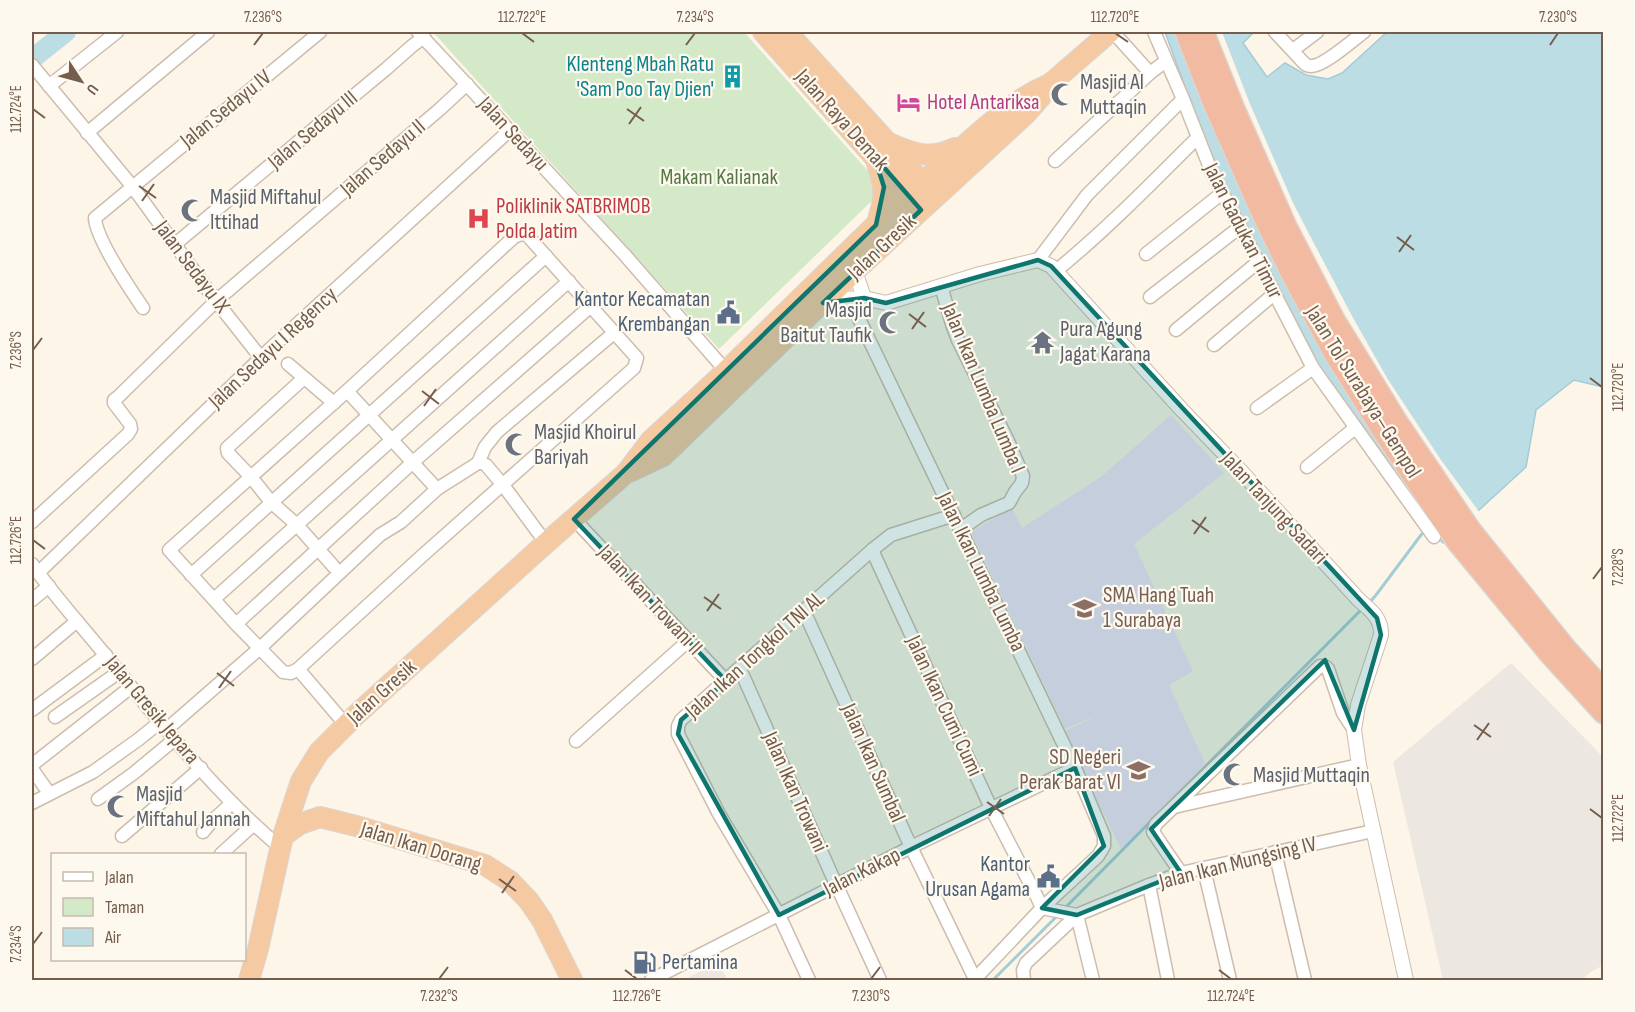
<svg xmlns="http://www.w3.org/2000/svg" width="1635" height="1012" font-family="'Sofia Sans Condensed',sans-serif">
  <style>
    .industrial { fill: #ece7e1 }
    .education { fill: #f2e4f8 }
    .green { fill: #d3e9c7 }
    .water { fill: #bddde5; stroke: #a3ccd6; stroke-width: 1.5 }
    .pier { fill: #fcf5e8 }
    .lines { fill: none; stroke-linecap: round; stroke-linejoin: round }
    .stream { stroke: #a3ccd6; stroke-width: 3 }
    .river { stroke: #bddde5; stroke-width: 20 }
    .minor-casing { stroke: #cdbdae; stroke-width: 15 }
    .tertiary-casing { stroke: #cdbdae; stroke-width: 16 }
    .trunk-casing { stroke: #dbd5d1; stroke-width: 22 }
    .motorway-casing { stroke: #dbd5d1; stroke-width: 24 }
    .minor { stroke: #fff; stroke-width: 12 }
    .tertiary { stroke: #fff; stroke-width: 14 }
    .trunk { stroke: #f5caa3; stroke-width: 20 }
    .motorway { stroke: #f3baa2; stroke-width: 21 }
    .marked { fill: #0f766e; fill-opacity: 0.2; stroke: #0f766e; stroke-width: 4.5; stroke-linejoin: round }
    .ticks { fill: none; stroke: #755d4d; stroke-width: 2 }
    .labels { text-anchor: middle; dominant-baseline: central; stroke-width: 4.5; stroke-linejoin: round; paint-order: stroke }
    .culture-label { font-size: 22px; fill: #0d838f; stroke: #fef9ee; text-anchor: end }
    .worship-label { font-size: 22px; fill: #5b616d; stroke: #fef9ee; text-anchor: start }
    .hotel-label { font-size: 22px; fill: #b23c85; stroke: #fef9ee; text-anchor: start }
    .street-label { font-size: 22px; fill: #755d4d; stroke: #fef9ee }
    .park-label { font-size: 22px; fill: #537a45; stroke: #fef9ee }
    .health-label { font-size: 22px; fill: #be3a42; stroke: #fef9ee; text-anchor: start }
    .service-label { font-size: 22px; fill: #4e5e75; stroke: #fef9ee; text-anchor: end }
    .education-label { font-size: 22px; fill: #785e54; stroke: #fef9ee; text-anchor: start }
    .neatline { fill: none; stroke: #755d4d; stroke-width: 2 }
    .ticks-label { font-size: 15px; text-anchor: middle; fill: #755d4d }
  </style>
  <rect width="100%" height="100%" fill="#fcf5e8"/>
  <g class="industrial">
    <polygon points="1511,663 1603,757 1603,965 1591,972 1581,980 1443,980 1393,762"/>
    <polygon points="719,962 727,980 683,980"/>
  </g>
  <polygon class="education" points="1171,415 1224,473 1134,544 1193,671 1169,685 1205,763 1167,804 1121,849 1102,810 1098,812 1063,732 1094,717 1094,716 1065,729 971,532 1012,508 1022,528 1102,476"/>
  <polygon class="green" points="433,32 744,32 884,189 719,349"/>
  <polygon class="water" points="1165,32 1254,32 1243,43 1267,77 1285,63 1306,75 1328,79 1342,73 1387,32 1603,32 1603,387 1574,380 1536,410 1526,467 1443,543 1429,527 1317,371 1210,155"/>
  <polygon class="pier" points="1181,32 1222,32 1250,104 1294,205 1352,316 1387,378 1441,460 1480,513 1449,537"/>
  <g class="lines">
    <g class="stream">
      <polyline points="1369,603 1376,595 1421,535 1426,530"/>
      <polyline points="1163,809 1362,609"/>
      <polyline points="1064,909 1152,820"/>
      <polyline points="993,980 1057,916"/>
    </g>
    <polyline class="river" points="32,59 66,32"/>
    <defs>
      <g id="minor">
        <polyline points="418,32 624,254 726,371"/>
        <polyline points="1113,32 1150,73"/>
        <polyline points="1154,32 1183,99 1212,173 1313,368 1434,537"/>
        <path d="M1275,32L1303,62C1306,65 1307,66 1311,66C1323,67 1353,40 1364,32"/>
        <polyline points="1293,50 1317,32"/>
        <polyline points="32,65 132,186 216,301 261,358"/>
        <polyline points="49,86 117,32"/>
        <polyline points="87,133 208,32"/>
        <polyline points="1055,161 1150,73 1166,61"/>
        <polyline points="174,245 386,69 412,46 424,37"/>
        <polyline points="1146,254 1222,193"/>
        <polyline points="1038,260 1087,195 1183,99"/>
        <path d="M1057,270C1107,229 1152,183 1198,137"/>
        <polyline points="941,286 952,324 958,340 1008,441 1023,476 1022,483 1015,492 1009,503 981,515 961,529"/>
        <polyline points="1150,297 1240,227"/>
        <polyline points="850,300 1075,768 1104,836 1104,846 1098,856 1042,908 974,980"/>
        <path d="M143,308C130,289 96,239 95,218L320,32"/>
        <polyline points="1176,330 1258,262"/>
        <polyline points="1214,345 1274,294"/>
        <polyline points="288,364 334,403"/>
        <polyline points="304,378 227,448 228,453 251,477 271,502 297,525 334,567"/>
        <polyline points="347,391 437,489 478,463 482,463 486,465 503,485 546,543"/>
        <polyline points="1257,408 1313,368"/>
        <polyline points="478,463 485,447 497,432 615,332"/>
        <polyline points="1307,467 1355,428"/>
        <polyline points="574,519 726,681"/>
        <polyline points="32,522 128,434 131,429 130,424 114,403 114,400 118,397 216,301 440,109 467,84"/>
        <polyline points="872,550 991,808 1037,897 1042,908 1077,915 1093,980"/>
        <path d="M32,564C54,596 81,625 106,656C159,721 216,794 281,848"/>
        <polyline points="38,573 271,348 510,130"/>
        <polyline points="191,575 546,256"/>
        <polyline points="214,599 569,281"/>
        <polyline points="32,600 49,586"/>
        <polyline points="804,611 911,847 975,979"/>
        <polyline points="236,624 412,463 592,305"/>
        <polyline points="32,659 77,621"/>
        <polyline points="298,669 423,555 634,368 637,358 527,235 521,234 514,237 347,391 169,550 236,624 283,672 291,673 298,669 346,725"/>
        <polyline points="740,669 830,871 880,980"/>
        <polyline points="32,710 106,655"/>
        <polyline points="55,717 119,672"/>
        <polyline points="167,729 260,648 380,535 401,522 437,489"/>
        <polyline points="576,741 688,641"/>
        <polyline points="32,765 131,687"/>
        <polyline points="32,769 49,793"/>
        <polyline points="98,799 134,773 175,739"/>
        <polyline points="32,803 93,772 139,739 160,722"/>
        <polyline points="1174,807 1359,765"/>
        <polyline points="203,832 212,821 232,803"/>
        <polyline points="122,836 201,768"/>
        <polyline points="1275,852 1305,980"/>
        <polyline points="221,854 254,824"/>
        <polyline points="1204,869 1230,980"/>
        <polyline points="1181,873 1153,832 1156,824 1320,666 1326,667 1328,669 1343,713 1354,730"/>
        <polyline points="1149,885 1168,980"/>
        <polyline points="651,980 911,847 1075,768"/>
        <polyline points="809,980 779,915 719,814 678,734 678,726 681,720 872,550 891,535 954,515"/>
        <polyline points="1024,980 1023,970 1026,963 1077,915 1149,885 1181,873 1373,831"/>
      </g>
      <g id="tertiary">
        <polyline points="855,271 864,298"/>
        <path d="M826,300L864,298L886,303L980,274L1038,260L1051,266L1182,410L1237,467L1359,600C1371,610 1382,619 1381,635L1358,705L1354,730L1359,765L1406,980"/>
      </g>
      <g id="trunk">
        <polyline points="763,32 915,203"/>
        <polyline points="787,32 887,142 929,191"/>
        <path d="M889,143C914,154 930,160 955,148"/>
        <path d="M877,223C885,197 886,190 877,164"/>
        <polyline points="629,472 663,456 855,271 1026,114 1040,98 1050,84 1110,32"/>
        <polyline points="283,836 300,824 320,817 360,827 485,865 510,881 529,901 542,920 572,980"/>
        <path d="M249,980L258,949L283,836L301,781L319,752L357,714L546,543L626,473L651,440L726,371L907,194C938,171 965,143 995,119C1014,104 1028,93 1050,84"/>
      </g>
      <g id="motorway">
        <polyline points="1186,32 1213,101 1261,210 1290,270 1335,354 1384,432 1457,541 1551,655 1604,713"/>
        <polyline points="1203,32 1233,107 1286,227 1334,320 1366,372 1396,421 1470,530 1565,648 1604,691"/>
      </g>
    </defs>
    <use href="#minor" class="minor-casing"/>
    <use href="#tertiary" class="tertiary-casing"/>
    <use href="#trunk" class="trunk-casing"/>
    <use href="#motorway" class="motorway-casing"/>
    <use href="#minor" class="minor"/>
    <use href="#tertiary" class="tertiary"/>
    <use href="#trunk" class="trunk"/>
    <use href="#motorway" class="motorway"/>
  </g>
  <path class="marked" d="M874,156L921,210L823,303L864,298L886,303L1038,260L1051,266L1377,618L1381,635L1354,730L1325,660L1151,829L1181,873L1077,915L1042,908L1104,846L1075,768L779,915L678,734L681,720L726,681L574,519L876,225L884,187Z"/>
  <path class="ticks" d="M522,33L534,42M1115,33L1128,42M254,45L263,33M686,45L695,33M1550,45L1558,33M33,109L45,118M627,109L644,121M629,124L641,107M139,186L156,198M142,201L154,184M1397,237L1414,250M1399,252L1411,235M909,314L926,327M912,329L924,312M33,350L42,338M1590,378L1602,387M422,391L439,404M424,406L436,389M1192,520L1209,532M1194,534L1206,517M33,540L45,549M1593,579L1602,567M704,597L721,609M707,611L719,594M217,673L234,686M219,688L231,671M1474,725L1491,737M1477,740L1489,723M987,802L1004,814M1590,809L1602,818M989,816L1001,799M499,879L516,891M502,893L514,876M33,944L42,932M625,970L637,979M1219,970L1231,979M439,979L448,967M871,979L880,967"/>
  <defs>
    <symbol id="building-bare" viewBox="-9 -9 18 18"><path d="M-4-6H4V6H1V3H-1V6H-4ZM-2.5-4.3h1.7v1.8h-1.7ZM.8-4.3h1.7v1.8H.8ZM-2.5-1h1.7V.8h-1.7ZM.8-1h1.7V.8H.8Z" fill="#0f9aa8" stroke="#fef9ee" stroke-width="2.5" paint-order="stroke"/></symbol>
    <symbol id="mosque-bare" viewBox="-9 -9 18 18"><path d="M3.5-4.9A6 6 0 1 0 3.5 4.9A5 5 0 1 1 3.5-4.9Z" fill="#6b7280" stroke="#fef9ee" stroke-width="2.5" paint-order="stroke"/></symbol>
    <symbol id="hotel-bare" viewBox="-9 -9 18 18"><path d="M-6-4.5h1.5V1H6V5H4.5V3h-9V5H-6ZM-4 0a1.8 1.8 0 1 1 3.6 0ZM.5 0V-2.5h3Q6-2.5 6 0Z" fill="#d1479c" stroke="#fef9ee" stroke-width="2.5" paint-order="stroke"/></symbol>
    <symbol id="hospital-bare" viewBox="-9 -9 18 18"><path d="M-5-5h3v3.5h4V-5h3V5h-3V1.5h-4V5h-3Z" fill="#e0444e" stroke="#fef9ee" stroke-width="2.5" paint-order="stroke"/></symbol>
    <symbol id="civic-bare" viewBox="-9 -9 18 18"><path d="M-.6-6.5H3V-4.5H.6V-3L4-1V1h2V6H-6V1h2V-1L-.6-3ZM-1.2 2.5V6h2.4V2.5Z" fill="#5c6f8a" stroke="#fef9ee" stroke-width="2.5" paint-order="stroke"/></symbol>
    <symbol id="temple-bare" viewBox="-9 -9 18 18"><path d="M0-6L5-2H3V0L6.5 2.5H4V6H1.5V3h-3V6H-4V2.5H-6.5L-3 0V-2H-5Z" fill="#6b7280" stroke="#fef9ee" stroke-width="2.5" paint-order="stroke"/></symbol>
    <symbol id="school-bare" viewBox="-9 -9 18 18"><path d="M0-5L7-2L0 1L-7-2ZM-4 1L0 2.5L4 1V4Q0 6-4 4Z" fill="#8d6e63" stroke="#fef9ee" stroke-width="2.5" paint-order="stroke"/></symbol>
    <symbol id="fuel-bare" viewBox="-9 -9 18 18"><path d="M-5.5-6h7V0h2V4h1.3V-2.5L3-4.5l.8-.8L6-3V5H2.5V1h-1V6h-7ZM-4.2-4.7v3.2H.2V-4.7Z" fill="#5c6f8a" stroke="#fef9ee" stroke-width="2.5" paint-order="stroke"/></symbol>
  </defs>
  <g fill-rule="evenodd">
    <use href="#building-bare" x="716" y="60" width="33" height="33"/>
    <use href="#mosque-bare" x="1046" y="78" width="33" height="33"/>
    <use href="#hotel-bare" x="892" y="86" width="33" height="33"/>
    <use href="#mosque-bare" x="176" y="194" width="33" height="33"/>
    <use href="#hospital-bare" x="462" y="202" width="33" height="33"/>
    <use href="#civic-bare" x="712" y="296" width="33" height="33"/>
    <use href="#mosque-bare" x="874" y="306" width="33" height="33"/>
    <use href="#temple-bare" x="1026" y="326" width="33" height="33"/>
    <use href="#mosque-bare" x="500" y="428" width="33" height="33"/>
    <use href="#school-bare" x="1068" y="592" width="33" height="33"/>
    <use href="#school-bare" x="1122" y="754" width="33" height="33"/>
    <use href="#mosque-bare" x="1218" y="758" width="33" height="33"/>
    <use href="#mosque-bare" x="102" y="790" width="33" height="33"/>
    <use href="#civic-bare" x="1032" y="860" width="33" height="33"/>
    <use href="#fuel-bare" x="628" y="946" width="33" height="33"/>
  </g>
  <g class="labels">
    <g class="culture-label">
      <text x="714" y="64">Klenteng Mbah Ratu<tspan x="714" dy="25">'Sam Poo Tay Djien'</tspan></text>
    </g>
    <g class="worship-label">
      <text x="1080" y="82">Masjid Al<tspan x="1080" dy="25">Muttaqin</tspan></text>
      <text x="210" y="197">Masjid Miftahul<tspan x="210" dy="25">Ittihad</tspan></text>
      <text x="872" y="310" text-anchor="end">Masjid<tspan x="872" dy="25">Baitut Taufik</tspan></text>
      <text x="1060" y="329">Pura Agung<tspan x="1060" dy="25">Jagat Karana</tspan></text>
      <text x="534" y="432">Masjid Khoirul<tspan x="534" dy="25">Bariyah</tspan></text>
      <text x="1253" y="775">Masjid Muttaqin</text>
      <text x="136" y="794">Masjid<tspan x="136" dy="25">Miftahul Jannah</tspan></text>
    </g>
    <g class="hotel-label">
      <text x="927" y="102">Hotel Antariksa</text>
    </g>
    <g class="street-label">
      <text transform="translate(226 109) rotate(-39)">Jalan Sedayu IV</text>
      <text transform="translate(842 120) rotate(48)">Jalan Raya Demak</text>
      <text transform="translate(313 130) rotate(-40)">Jalan Sedayu III</text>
      <text transform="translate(513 134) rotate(47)">Jalan Sedayu</text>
      <text transform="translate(383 158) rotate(-41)">Jalan Sedayu II</text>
      <text transform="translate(1243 231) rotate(63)">Jalan Gadukan Timur</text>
      <text transform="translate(882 247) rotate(-43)">Jalan Gresik</text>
      <text transform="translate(192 267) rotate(53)">Jalan Sedayu IX</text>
      <text transform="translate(273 348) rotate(-43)">Jalan Sedayu I Regency</text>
      <text transform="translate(983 388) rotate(67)">Jalan Ikan Lumba Lumba I</text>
      <text transform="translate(1363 392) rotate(58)">Jalan Tol Surabaya–Gempol</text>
      <text transform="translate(1274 508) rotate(47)">Jalan Tanjung Sadari</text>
      <text transform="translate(981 572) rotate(64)">Jalan Ikan Lumba Lumba</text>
      <text transform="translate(650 600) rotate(47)">Jalan Ikan Trowani II</text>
      <text transform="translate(755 655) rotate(-42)">Jalan Ikan Tongkol TNI AL</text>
      <text transform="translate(382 692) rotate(-42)">Jalan Gresik</text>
      <text transform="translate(944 706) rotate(65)">Jalan Ikan Cumi Cumi</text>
      <text transform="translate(152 710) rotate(50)">Jalan Gresik Jepara</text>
      <text transform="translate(873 763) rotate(66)">Jalan Ikan Sumbal</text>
      <text transform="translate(795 792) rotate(66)">Jalan Ikan Trowani</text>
      <text transform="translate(421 847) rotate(17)">Jalan Ikan Dorang</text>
      <text transform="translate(1238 863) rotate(-14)">Jalan Ikan Mungsing IV</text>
      <text transform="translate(862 872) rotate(-27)">Jalan Kakap</text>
    </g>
    <g class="park-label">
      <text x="719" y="177">Makam Kalianak</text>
    </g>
    <g class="health-label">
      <text x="496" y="206">Poliklinik SATBRIMOB<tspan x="496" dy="25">Polda Jatim</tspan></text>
    </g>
    <g class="service-label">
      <text x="710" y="299">Kantor Kecamatan<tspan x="710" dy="25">Krembangan</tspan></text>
      <text x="1030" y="864">Kantor<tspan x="1030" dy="25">Urusan Agama</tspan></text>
      <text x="662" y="962" text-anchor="start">Pertamina</text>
    </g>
    <g class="education-label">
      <text x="1103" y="595">SMA Hang Tuah<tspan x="1103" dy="25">1 Surabaya</tspan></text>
      <text x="1121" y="757" text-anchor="end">SD Negeri<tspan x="1121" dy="25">Perak Barat VI</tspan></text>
    </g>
  </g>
  <rect width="1635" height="1012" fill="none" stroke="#fef9ee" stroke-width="66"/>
  <rect x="51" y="853" width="195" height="108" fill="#fef9ee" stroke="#c7bbae" stroke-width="1.5"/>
  <rect x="63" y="872" width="30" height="9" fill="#ffffff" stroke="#c7bbae" stroke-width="1.5"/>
  <text x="105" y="883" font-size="18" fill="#755d4d">Jalan</text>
  <rect x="63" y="898" width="30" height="18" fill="#d3e9c7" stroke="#c7bbae" stroke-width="1.5"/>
  <text x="105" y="913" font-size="18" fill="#755d4d">Taman</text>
  <rect x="63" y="928" width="30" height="18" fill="#bddde5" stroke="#c7bbae" stroke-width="1.5"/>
  <text x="105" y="943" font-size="18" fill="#755d4d">Air</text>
  <g transform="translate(81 81) rotate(126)" stroke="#fef9ee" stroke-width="4.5" paint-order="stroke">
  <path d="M0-4.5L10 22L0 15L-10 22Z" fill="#755d4d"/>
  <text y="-9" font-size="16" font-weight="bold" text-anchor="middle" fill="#755d4d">U</text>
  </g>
  <rect x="33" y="33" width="1569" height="946" class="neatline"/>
  <g class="ticks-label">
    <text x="263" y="22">7.236°S</text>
    <text x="522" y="22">112.722°E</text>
    <text x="695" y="22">7.234°S</text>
    <text x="1115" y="22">112.720°E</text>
    <text x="1558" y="22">7.230°S</text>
    <text transform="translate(16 109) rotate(-90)" y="5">112.724°E</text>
    <text transform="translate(16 350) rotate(-90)" y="5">7.236°S</text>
    <text transform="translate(1618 387) rotate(-90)" y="5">112.720°E</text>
    <text transform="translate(16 540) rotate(-90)" y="5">112.726°E</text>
    <text transform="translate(1618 567) rotate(-90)" y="5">7.228°S</text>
    <text transform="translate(1618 818) rotate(-90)" y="5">112.722°E</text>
    <text transform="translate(16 944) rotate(-90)" y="5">7.234°S</text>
    <text x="439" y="1001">7.232°S</text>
    <text x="637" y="1001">112.726°E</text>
    <text x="871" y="1001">7.230°S</text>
    <text x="1231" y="1001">112.724°E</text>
  </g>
</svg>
